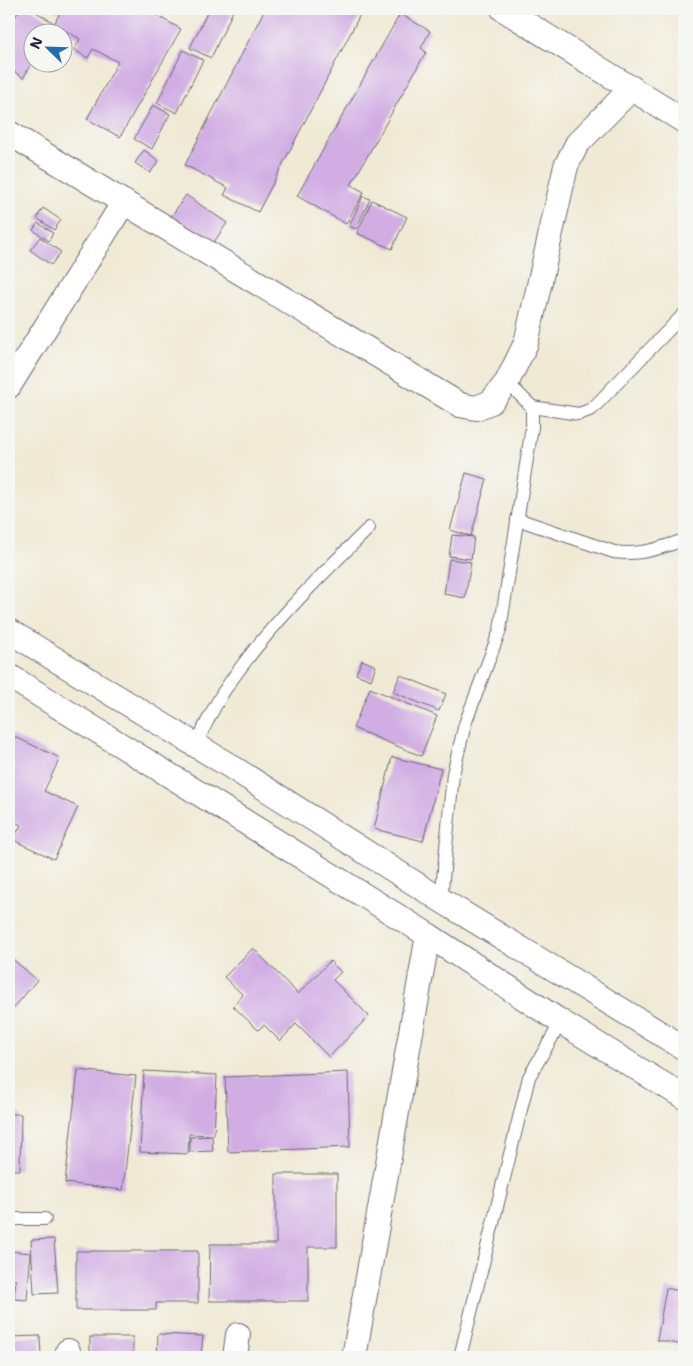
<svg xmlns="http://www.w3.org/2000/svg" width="693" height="1366" font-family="'Shantell Sans',sans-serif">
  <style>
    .building { fill: #d1ade4 }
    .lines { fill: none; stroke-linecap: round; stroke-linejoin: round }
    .service-casing { stroke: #6a6871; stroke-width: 14 }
    .minor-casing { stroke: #6a6871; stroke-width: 26 }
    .service { stroke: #fff; stroke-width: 12 }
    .minor { stroke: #fff; stroke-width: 24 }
  </style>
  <rect width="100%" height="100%" fill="#f6f6f2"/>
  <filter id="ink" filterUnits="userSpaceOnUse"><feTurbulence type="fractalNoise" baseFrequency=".02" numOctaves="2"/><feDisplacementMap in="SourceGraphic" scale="10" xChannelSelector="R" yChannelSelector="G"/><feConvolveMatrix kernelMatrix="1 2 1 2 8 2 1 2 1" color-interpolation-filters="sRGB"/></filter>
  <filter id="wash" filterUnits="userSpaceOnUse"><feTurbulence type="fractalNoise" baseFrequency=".0096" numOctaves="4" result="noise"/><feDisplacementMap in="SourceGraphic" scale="20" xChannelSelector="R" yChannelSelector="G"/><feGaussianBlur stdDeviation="1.12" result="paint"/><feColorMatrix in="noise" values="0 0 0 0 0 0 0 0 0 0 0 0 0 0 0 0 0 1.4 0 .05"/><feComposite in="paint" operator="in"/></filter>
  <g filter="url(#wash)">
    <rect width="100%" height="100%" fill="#f0ead5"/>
    <g id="blocks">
      <g class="building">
        <polygon points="20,9 31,9 54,23 50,29 53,31 52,32 32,32 32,63 23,78 9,68 9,26"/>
        <polygon points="52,9 145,9 181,29 120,137 87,119 118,62 93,49 88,58 74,50 80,39 54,24 60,13"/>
        <polygon points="209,9 234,9 211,58 190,48"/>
        <polygon points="265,9 363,9 258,212 224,195 228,188 185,165"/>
        <polygon points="400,14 430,31 421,48 426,52 351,185 364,192 346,224 297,196"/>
        <polygon points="183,50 203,60 177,113 157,103"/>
        <polygon points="153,105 170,114 152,149 134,139"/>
        <polygon points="144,150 159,161 150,173 135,163"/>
        <polygon points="186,195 227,223 212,245 171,217"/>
        <polygon points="363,196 370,199 356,229 349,226"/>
        <polygon points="372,200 407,217 392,249 357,233"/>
        <polygon points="43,208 61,220 54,230 37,218"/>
        <polygon points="38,223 53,233 49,241 33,230"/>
        <polygon points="40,237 61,252 51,265 30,250"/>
        <polygon points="466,473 487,479 471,536 450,530"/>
        <polygon points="452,535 474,537 471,559 449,556"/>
        <polygon points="449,559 471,562 465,598 444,594"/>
        <polygon points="362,660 376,666 371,680 356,674"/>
        <polygon points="400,675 446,694 439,711 393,692"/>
        <polygon points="370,688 437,716 421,756 353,728"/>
        <polygon points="11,735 60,758 44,791 78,807 54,859 13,840 21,825 9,819 9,741"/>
        <polygon points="392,757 441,769 423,841 374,829"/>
        <polygon points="253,948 298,994 330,961 341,972 333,980 369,1016 329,1057 296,1024 280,1041 264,1025 258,1030 233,1006 243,995 224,977"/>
        <polygon points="9,956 37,980 9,1014"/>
        <polygon points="78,1070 136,1076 123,1190 65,1183"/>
        <polygon points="144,1071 217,1075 214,1135 189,1134 188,1154 140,1152"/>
        <polygon points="348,1072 350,1147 228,1152 225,1077"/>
        <polygon points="9,1114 21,1114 20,1170 9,1170"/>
        <polygon points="212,1136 213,1151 190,1152 190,1137"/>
        <polygon points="276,1174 337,1174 337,1247 308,1247 308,1301 209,1301 210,1244 276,1244"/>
        <polygon points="54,1239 58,1293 34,1294 31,1240"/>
        <polygon points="9,1251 31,1253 27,1300 14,1299 16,1280 9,1280"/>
        <polygon points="76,1251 198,1251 198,1303 156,1303 156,1310 76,1310"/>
        <polygon points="666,1288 684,1292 684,1345 657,1340"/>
        <polygon points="158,1334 203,1336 201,1357 157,1357"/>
        <polygon points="40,1336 41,1357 9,1357 9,1337"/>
        <rect x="90" y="1337" width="43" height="20"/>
      </g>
    </g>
  </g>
  <g filter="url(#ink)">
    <use href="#blocks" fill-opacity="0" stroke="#6a6871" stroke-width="1"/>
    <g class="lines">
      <defs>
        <g id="service">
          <polyline points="532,407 579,414 592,409 684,314"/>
          <path d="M517,519L614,552C640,556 660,548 684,540"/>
          <path d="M195,745C205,727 213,708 224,691C265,630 317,579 369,528"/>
          <polyline points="441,900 453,774 465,724 500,630 532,427 532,407 507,382"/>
          <polyline points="9,1219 45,1219"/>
          <polyline points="460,1357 529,1077 561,1022"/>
        </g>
        <g id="minor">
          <polyline points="503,9 684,121"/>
          <polyline points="9,133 460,405 476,408 491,402 507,382 526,343 566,166 577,144 632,88"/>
          <polyline points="9,386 124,202"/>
          <polyline points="9,631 230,766 441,900 684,1048"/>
          <polyline points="9,676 428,935 561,1022 684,1097"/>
          <polyline points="68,1357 68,1351"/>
          <polyline points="235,1357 238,1335"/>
          <polyline points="354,1357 428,935"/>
        </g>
      </defs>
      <use href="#service" class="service-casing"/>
      <use href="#minor" class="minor-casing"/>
      <use href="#service" class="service"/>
      <use href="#minor" class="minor"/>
    </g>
  </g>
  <rect width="693" height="1366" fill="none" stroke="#f6f6f2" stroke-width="30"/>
  <g transform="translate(48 48) rotate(293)"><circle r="24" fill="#f6f6f2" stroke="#a1a1a9"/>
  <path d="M0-4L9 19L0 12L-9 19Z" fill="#1f6fb2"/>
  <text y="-8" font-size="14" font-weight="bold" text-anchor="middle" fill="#22223b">N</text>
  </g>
</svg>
